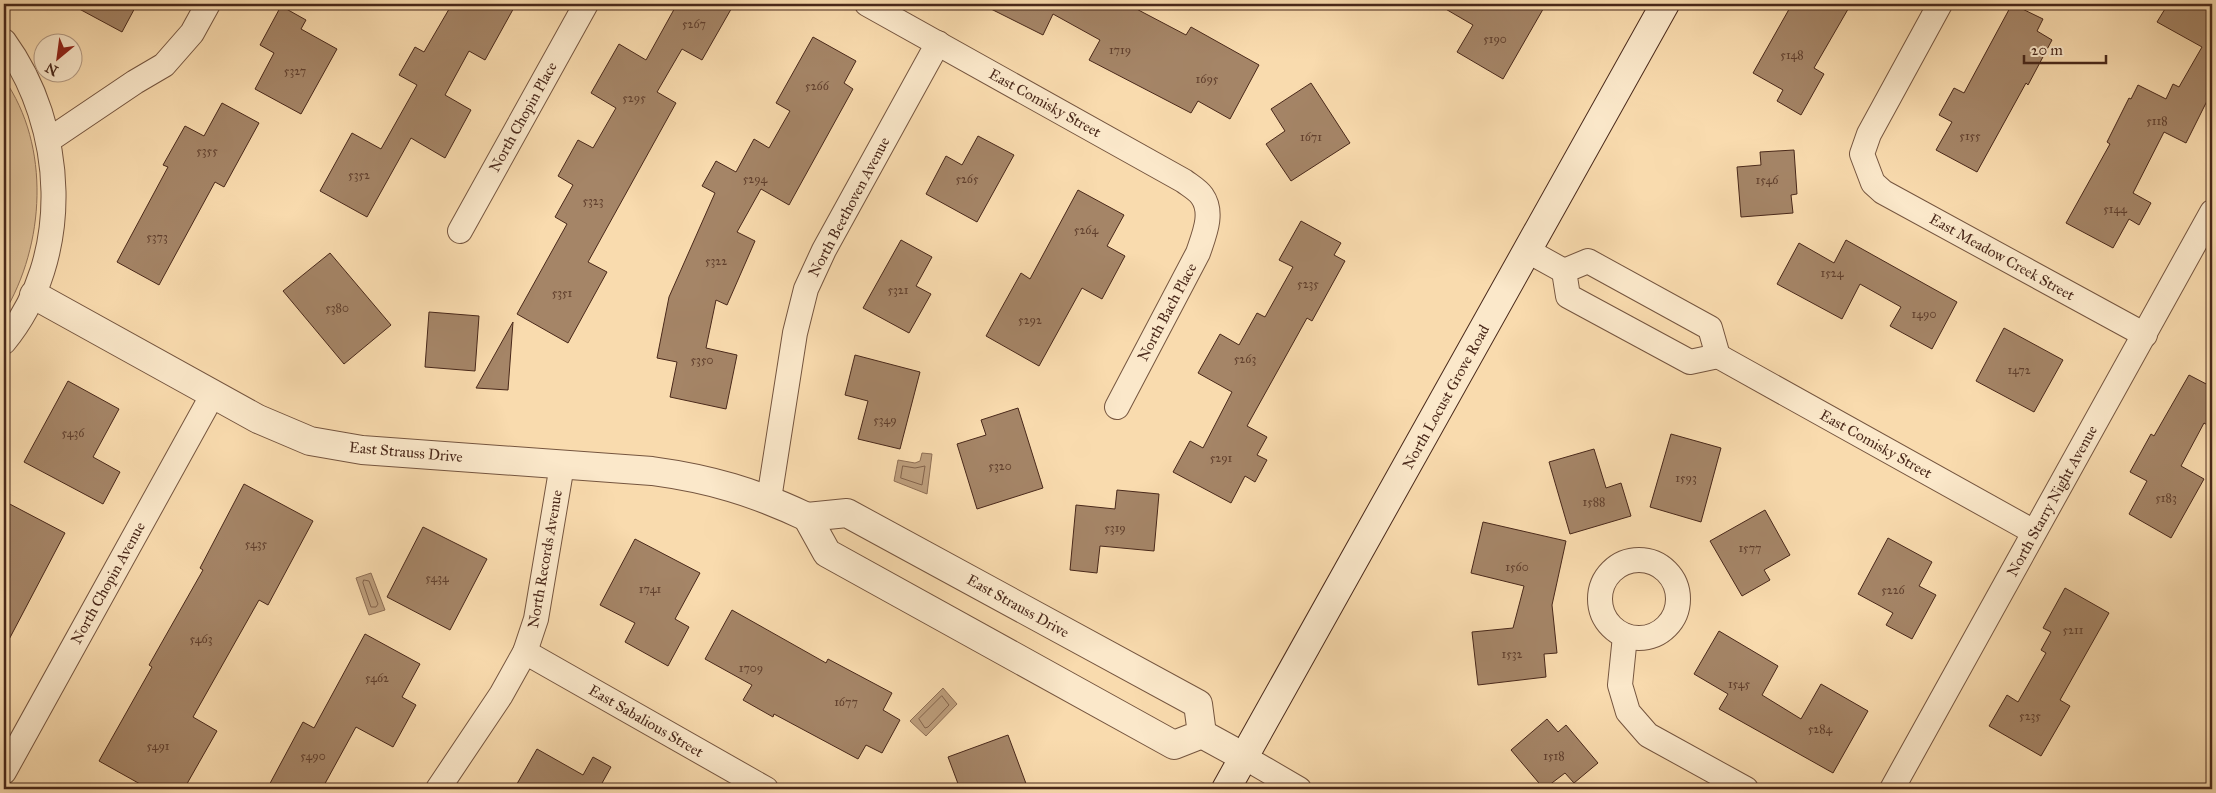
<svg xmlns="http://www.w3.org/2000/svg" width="2216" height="793" font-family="'IM FELL Great Primer',serif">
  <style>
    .green { fill: #dbbd95; stroke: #927258 }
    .water { fill: #bd9e7c; stroke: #8f6f55 }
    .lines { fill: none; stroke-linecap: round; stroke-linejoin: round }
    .shore { stroke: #83634b; stroke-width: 1 }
    .building { fill: #a58567; stroke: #49281a }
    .minor-casing { stroke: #75553f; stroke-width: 26 }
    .tertiary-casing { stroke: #75553f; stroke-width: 30 }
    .secondary-casing { stroke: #49281a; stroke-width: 30 }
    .minor { stroke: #fbe8ca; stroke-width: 24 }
    .tertiary { stroke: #fbe8ca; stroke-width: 28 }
    .secondary { stroke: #fbe8ca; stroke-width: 28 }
    .labels { text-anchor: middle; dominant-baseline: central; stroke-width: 4.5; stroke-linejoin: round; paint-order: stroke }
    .number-label { font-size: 12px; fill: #603f2d }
    .street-label { font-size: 15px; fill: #49281a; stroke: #fbe8ca }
  </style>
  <rect width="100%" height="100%" fill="#f9dbae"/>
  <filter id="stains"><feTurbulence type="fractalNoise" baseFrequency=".004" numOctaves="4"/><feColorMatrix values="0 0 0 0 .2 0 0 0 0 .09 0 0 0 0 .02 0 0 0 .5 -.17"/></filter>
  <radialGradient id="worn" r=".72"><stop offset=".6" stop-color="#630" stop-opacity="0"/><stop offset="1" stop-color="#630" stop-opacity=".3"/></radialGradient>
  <path class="green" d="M4,79C51,146 45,245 4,313Z"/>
  <g class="water">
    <polygon points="922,453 932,454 927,494 894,481 898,460 915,463 920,461"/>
    <polygon points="371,573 385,610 369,615 356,578"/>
    <polygon points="943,688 957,704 926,736 910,721"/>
  </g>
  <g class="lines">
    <g class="shore">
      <polygon points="903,466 915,468 925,466 922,485 901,478"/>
      <polygon points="364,580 369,581 378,604 376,607 371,607 363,583"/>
      <polygon points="942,696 949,705 928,727 925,728 919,719"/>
    </g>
  </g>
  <g class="building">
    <polygon points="70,4 137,4 122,32"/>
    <polygon points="452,4 516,4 485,60 469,51 445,95 471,110 445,158 411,138 367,217 320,191 352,133 381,149 417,85 399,75 415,47 424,52"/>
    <polygon points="677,4 734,4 702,60 682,49 657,92 676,103 588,262 607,272 568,343 517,314 567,224 555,217 573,185 558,176 578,140 593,148 616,108 591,93 619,44 646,60"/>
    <polygon points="981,4 1127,4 1186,35 1191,27 1259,65 1230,119 1198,101 1191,113 1089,60 1100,40 1053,14 1043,35"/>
    <polygon points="1437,4 1546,4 1503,79 1457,52 1473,25"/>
    <polygon points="1792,4 1851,4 1814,68 1824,74 1801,115 1777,101 1783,90 1753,73"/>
    <polygon points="2012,4 2043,19 2037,31 2052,40 2028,85 2026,83 1977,172 1936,150 1952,122 1939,115 1954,88 1964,93"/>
    <polygon points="2168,4 2212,4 2212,91 2186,143 2164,132 2133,193 2151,203 2139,225 2129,219 2113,248 2066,223 2110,144 2107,142 2129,98 2131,99 2138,85 2166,99 2173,84 2179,87 2202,47 2157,22"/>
    <polygon points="281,6 306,20 301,29 337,49 301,114 255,89 274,53 260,45"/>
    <polygon points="813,37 856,61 844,83 853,89 789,205 761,189 737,232 755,241 727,305 716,300 706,348 737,355 726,409 670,397 677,362 657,358 669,297 715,193 702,186 716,161 736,172 754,139 769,148 790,111 776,103"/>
    <polygon points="1311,83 1350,143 1291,181 1266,144 1285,131 1271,109"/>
    <polygon points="222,103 259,123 224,187 215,182 159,285 117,262 168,167 163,165 185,126 204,136"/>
    <polygon points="978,136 1014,155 977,222 926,194 946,156 962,165"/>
    <polygon points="1794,150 1797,194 1791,195 1793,213 1741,217 1737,167 1761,165 1760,152"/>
    <polygon points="1078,190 1124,215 1107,246 1125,256 1102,299 1082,288 1039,366 986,336 1021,273 1030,279"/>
    <polygon points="1301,221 1341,243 1334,255 1345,261 1312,321 1307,318 1247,426 1267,437 1257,455 1267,460 1255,482 1245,476 1231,503 1173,472 1190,441 1203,448 1232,392 1198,373 1220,334 1239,345 1257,313 1265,317 1293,267 1279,260"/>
    <polygon points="901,240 932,257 916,286 931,294 909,333 863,308"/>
    <polygon points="1846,240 1957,302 1932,349 1890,326 1901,307 1860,284 1842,319 1777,284 1799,243 1834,263"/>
    <polygon points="330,253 391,325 344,364 283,291"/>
    <polygon points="429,312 479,316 475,371 425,367"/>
    <polygon points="513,322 508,390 476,388"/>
    <polygon points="2004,328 2063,360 2034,412 1976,381"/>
    <polygon points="855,355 920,372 900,449 858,439 868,401 845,395"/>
    <polygon points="2189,375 2212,387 2212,428 2204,423 2181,466 2204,479 2171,538 2129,514 2147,481 2130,472 2151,434 2154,436"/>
    <polygon points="68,381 119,409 93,457 120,472 103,504 24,462"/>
    <polygon points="1018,408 1043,488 977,509 957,444 986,435 981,420"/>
    <polygon points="1671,434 1721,448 1701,522 1650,507"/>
    <polygon points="1594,449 1606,488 1621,483 1631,516 1570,534 1549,462"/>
    <polygon points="244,484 313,521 268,605 259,600 193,717 217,731 184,789 149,789 99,761 152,667 149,665 203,570 200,568"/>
    <polygon points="1117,490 1159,494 1154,551 1100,546 1097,573 1070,570 1076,505 1115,509"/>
    <polygon points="4,501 65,533 4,649"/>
    <polygon points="1765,510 1790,555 1764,570 1770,580 1742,596 1710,541"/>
    <polygon points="1483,522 1566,541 1552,605 1557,653 1544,654 1546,677 1478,685 1472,632 1513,628 1524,586 1471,573"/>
    <polygon points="423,527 487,559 450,630 387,597"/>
    <polygon points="1888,538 1932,562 1919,586 1936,595 1912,639 1886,625 1893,613 1858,594"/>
    <polygon points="635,539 700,573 675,619 689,627 668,666 625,642 635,623 600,605"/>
    <polygon points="2065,588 2109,613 2060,700 2070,706 2041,756 1989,726 2007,695 2018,702 2046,653 2041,650 2051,632 2043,628"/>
    <polygon points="732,610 826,663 828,659 892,693 883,710 900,720 882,753 866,745 858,759 774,714 773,717 743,700 752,685 705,659"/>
    <polygon points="1719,631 1778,666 1762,695 1801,719 1821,684 1868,711 1833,773 1719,709 1728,694 1694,674"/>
    <polygon points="365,634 420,664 402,697 416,705 393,747 356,727 322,789 267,789 303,722 314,728"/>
    <polygon points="1547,719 1558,732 1566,725 1598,763 1574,783 1565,773 1544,789 1511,750"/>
    <polygon points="1008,735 1028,789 960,789 948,757"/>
    <polygon points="537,749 583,775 593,757 611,767 601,785 608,789 514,789"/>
  </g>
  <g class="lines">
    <defs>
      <g id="minor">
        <path d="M867,4L1184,181C1189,185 1198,190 1202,196C1214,213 1204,235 1198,253L1117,407"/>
        <polyline points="1940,4 1869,134 1862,154 1873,183 1883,192 2145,335"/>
        <path d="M4,41C66,126 74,257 4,342"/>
        <polyline points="49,140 135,82 164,65 192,33 208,4"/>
        <polyline points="460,231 586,4"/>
        <polyline points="1528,251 1564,271"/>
        <polygon points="1588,261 1710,328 1718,356 1690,362 1568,296 1564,271"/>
        <polyline points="1718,356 2034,532"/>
        <polyline points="769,499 795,333 806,289 824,250 938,43"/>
        <circle cx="1639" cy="599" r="39"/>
        <polyline points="1625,636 1620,685 1628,712 1648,735 1746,789"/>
        <polyline points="525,652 766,789"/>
        <polyline points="1244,757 1299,789"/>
        <polyline points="4,772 213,394"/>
        <polyline points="438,789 501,695 525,652 536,619 562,465"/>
        <polyline points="1892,789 2212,212"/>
      </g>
      <g id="tertiary">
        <path d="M34,295L258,419L310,441L362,450L652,471C711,479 754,492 807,517"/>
        <polygon points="847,513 1198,704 1202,734 1174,745 827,553 807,517"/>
        <polyline points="1202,734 1244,757"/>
      </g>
      <polyline id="secondary" points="1226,789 1665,4"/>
    </defs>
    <use href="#minor" class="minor-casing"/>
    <use href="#tertiary" class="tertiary-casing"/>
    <use href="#secondary" class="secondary-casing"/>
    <use href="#minor" class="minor"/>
    <use href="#tertiary" class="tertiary"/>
    <use href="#secondary" class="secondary"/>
  </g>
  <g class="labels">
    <g class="number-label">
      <text x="694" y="24">5267</text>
      <text x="1495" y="39">5190</text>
      <text x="1120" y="50">1719</text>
      <text x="1792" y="55">5148</text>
      <text x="295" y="71">5327</text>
      <text x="1207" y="79">1695</text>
      <text x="817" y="86">5266</text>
      <text x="634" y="98">5295</text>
      <text x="2157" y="121">5118</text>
      <text x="1970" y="136">5155</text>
      <text x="1311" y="137">1671</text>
      <text x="207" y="151">5355</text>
      <text x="359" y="175">5352</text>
      <text x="755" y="179">5294</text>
      <text x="967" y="179">5265</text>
      <text x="1767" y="180">1546</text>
      <text x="593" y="201">5323</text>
      <text x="2115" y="209">5144</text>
      <text x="1086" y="230">5264</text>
      <text x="157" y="237">5373</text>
      <text x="716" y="261">5322</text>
      <text x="1832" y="273">1524</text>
      <text x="1308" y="284">5235</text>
      <text x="898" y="290">5321</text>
      <text x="562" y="293">5351</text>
      <text x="337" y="308">5380</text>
      <text x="1924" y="314">1490</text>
      <text x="1030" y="320">5292</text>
      <text x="1245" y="359">5263</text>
      <text x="702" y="360">5350</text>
      <text x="2019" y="370">1472</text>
      <text x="885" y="420">5349</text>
      <text x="73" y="433">5436</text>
      <text x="1221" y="458">5291</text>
      <text x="1000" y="466">5320</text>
      <text x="1686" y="478">1593</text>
      <text x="2166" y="498">5183</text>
      <text x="1594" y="502">1588</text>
      <text x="1115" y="528">5319</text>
      <text x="256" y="544">5435</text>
      <text x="1750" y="548">1577</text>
      <text x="1517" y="567">1560</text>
      <text x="437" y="578">5434</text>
      <text x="650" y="589">1741</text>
      <text x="1893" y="590">5226</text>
      <text x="2073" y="630">5211</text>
      <text x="201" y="639">5463</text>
      <text x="1512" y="654">1532</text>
      <text x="751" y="668">1709</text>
      <text x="377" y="678">5462</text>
      <text x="1739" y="684">1545</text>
      <text x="846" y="702">1677</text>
      <text x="2030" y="716">5235</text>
      <text x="1820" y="729">5284</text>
      <text x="158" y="746">5491</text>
      <text x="313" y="756">5490</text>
      <text x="1554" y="756">1518</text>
    </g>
    <g class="street-label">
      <text transform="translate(1045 103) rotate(29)">East Comisky Street</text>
      <text transform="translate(523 117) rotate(-61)">North Chopin Place</text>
      <text transform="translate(849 207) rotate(-62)">North Beethoven Avenue</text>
      <text transform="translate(2002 257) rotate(29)">East Meadow Creek Street</text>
      <text transform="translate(1167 312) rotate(-62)">North Bach Place</text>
      <text transform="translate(1446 397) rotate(-61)">North Locust Grove Road</text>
      <text transform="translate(1876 444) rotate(29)">East Comisky Street</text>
      <text transform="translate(406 452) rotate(5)">East Strauss Drive</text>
      <text transform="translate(2052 501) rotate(-61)">North Starry Night Avenue</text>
      <text transform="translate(545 559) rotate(-80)">North Records Avenue</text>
      <text transform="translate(108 583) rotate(-61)">North Chopin Avenue</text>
      <text transform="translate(1018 606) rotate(29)">East Strauss Drive</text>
      <text transform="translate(646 721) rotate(30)">East Sabalious Street</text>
    </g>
  </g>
  <rect width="2216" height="793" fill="none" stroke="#f9dbae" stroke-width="20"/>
  <rect x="5" y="5" width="2206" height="783" fill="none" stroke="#49281a" stroke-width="2.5"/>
  <rect x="10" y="10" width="2196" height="773" fill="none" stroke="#49281a"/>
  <g transform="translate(58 58) rotate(209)"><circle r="24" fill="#fbe8ca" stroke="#b49b84"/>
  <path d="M0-4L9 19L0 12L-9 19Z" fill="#8f2418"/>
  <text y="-8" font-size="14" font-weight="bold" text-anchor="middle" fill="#49281a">N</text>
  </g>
  <path d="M2024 55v8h82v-8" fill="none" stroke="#49281a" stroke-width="2.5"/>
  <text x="2031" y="55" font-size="15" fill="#49281a" stroke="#fbe8ca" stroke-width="4" paint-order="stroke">20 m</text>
  <rect width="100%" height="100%" filter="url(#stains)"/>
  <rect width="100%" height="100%" fill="url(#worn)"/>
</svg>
